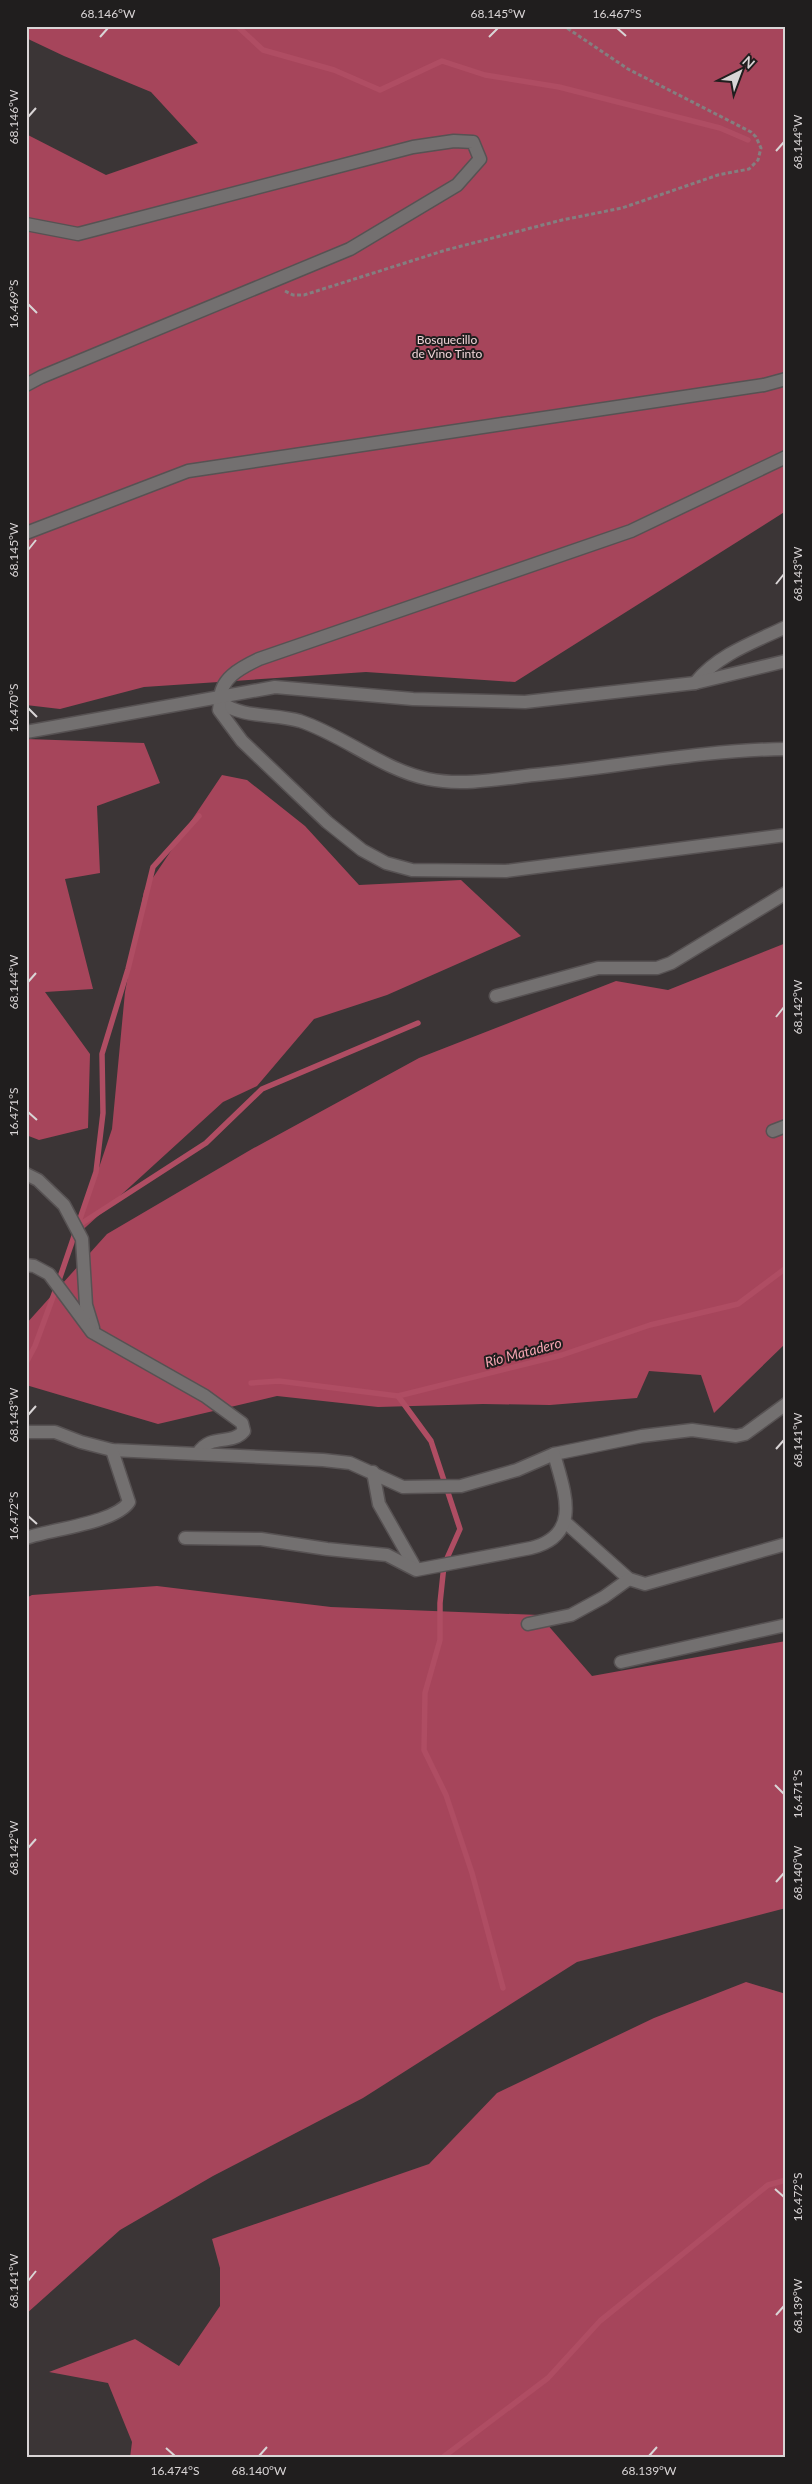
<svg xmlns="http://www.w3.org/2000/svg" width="812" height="2484" font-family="Lato,sans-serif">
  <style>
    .forest { fill: #a6455b }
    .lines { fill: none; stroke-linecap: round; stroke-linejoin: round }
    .stream { stroke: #af4d63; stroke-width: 5.5 }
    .minor-casing { stroke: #575253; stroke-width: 15 }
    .path { stroke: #847f80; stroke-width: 3; stroke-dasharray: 4 2.5; stroke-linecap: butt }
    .minor { stroke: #737070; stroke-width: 12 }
    .ticks { fill: none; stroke: #d9d5d6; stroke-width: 2 }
    .labels { text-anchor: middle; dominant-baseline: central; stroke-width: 4; stroke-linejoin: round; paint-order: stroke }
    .park-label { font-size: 12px; fill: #f0d4d8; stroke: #201e1e }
    .water-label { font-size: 14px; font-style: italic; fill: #f4a5b2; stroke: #201e1e }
    .neatline { fill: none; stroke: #d9d5d6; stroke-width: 2 }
    .ticks-label { font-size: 12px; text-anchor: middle; fill: #d9d5d6 }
  </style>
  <rect width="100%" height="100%" fill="#3b3536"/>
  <g class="forest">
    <polygon points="26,26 786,26 786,511 515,682 366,672 144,687 60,709 26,705 26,134 106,175 198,143 151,92 64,56 26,38"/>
    <polygon points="26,739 144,743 160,783 97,806 100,873 65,879 93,989 45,992 90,1054 88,1128 39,1140 26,1135"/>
    <polygon points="222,775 247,780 305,826 359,885 461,880 521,936 387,995 314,1019 257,1086 223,1102 76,1236 112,1129 125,992 144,891"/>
    <polygon points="786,943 786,1346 784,1345 714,1413 701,1375 649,1371 637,1398 550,1405 483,1404 378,1407 277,1396 158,1424 26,1385 26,1324 107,1234 252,1149 419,1058 616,981 668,990"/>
    <polygon points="157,1586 331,1607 539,1615 592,1676 786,1641 786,1908 577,1962 363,2098 213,2176 120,2230 26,2314 26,1598 32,1595"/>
    <polygon points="746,1982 786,1994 786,2458 130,2458 132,2442 108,2383 49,2372 135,2339 179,2366 220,2306 220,2268 212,2239 429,2164 497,2093 654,2018"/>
  </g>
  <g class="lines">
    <g class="stream">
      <polyline points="237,26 263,50 334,70 380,90 442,61 485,75 559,87 720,128 748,140"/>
      <polyline points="76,1227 206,1143 262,1089 418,1023"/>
      <polyline points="26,1363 35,1346 57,1286 96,1172 103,1113 102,1054 128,969 153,867 199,816"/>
      <polyline points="251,1383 279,1381 398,1396 562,1355 650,1325 738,1304 786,1268"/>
      <polyline points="398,1396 431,1441 460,1529 444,1565 440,1603 440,1640 425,1693 424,1750 446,1795 472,1873 503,1988"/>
      <polyline points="442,2458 548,2378 600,2321 768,2185 786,2180"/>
    </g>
    <defs>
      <g id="minor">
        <polyline points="26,224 78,234 413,147 454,141 473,142 480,159 457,185 350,249 41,377 26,385"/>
        <path d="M786,457L631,531L259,659C240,668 219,679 220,702C244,719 274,713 300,721C345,736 381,769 428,779C462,786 500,779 534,775C617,767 701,750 786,749"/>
        <polyline points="26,533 188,471 764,385 786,379"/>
        <path d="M695,683C717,655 754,642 786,627"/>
        <polyline points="220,702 219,710 242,741 327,822 362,850 386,863 412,870 506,871 786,835"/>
        <polyline points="26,732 275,687 413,699 525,702 695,683 786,661"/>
        <polyline points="496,996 598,968 657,968 671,963 786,893"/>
        <polyline points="773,1131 786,1126"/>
        <polyline points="26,1174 38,1180 64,1205 82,1239 86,1305 93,1328"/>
        <path d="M26,1265L34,1266L49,1274L92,1332L205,1396L242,1423L244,1431C231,1446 211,1433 198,1453"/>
        <polyline points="26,1432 55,1432 81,1442 112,1450 323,1460 350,1463 403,1487 461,1486 517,1470 554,1454 642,1436 692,1430 736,1436 745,1434 786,1404"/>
        <polyline points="373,1472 379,1504 416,1569"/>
        <polyline points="565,1522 629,1579 645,1584 786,1544"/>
        <path d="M26,1538C52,1529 115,1523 129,1502L112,1450"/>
        <path d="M185,1538L261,1539L327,1549L387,1555L416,1570L531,1548C583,1535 564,1491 554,1454"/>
        <polyline points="528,1624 571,1615 604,1597 629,1579"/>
        <polyline points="621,1662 786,1625"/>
      </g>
    </defs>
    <use href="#minor" class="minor-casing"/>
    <polyline class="path" points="285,291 293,295 304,295 446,250 562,220 622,208 718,175 749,169 758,160 761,148 756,137 751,132 628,69 564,26"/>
    <use href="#minor" class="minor"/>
  </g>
  <path class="ticks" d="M617,28L626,36M100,37L108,28M489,37L498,28M28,117L36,108M776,151L784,142M28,304L37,313M28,550L36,540M776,584L784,574M28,708L37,717M28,982L36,973M776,1017L784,1007M28,1112L37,1120M28,1415L36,1406M776,1449L784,1440M28,1516L37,1524M775,1785L784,1794M28,1848L36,1839M776,1882L784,1873M775,2189L784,2197M28,2281L36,2271M776,2315L784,2306M166,2448L175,2456M259,2456L267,2447M649,2456L657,2447"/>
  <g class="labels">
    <g class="park-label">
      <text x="447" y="339">Bosquecillo<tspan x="447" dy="14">de Vino Tinto</tspan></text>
    </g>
    <g class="water-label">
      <text transform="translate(523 1352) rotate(-15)">Río Matadero</text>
    </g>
  </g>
  <rect width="812" height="2484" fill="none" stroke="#201e1e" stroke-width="55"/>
  <g transform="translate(740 72) rotate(42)" stroke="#201e1e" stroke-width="4" paint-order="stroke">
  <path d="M0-4L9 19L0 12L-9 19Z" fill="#d9d5d6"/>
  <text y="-8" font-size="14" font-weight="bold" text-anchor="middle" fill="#d9d5d6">N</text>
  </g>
  <rect x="28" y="28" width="756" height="2428" class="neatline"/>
  <g class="ticks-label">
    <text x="108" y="18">68.146°W</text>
    <text x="498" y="18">68.145°W</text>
    <text x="617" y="18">16.467°S</text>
    <text transform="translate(14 117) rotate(-90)" y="4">68.146°W</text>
    <text transform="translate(798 142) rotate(-90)" y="4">68.144°W</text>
    <text transform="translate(14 304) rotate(-90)" y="4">16.469°S</text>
    <text transform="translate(14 550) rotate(-90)" y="4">68.145°W</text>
    <text transform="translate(798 574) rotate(-90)" y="4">68.143°W</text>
    <text transform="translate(14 708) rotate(-90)" y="4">16.470°S</text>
    <text transform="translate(14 982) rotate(-90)" y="4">68.144°W</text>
    <text transform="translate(798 1007) rotate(-90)" y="4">68.142°W</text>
    <text transform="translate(14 1112) rotate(-90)" y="4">16.471°S</text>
    <text transform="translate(14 1415) rotate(-90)" y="4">68.143°W</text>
    <text transform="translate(798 1440) rotate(-90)" y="4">68.141°W</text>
    <text transform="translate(14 1516) rotate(-90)" y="4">16.472°S</text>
    <text transform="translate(798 1794) rotate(-90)" y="4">16.471°S</text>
    <text transform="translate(14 1848) rotate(-90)" y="4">68.142°W</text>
    <text transform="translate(798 1873) rotate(-90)" y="4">68.140°W</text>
    <text transform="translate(798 2197) rotate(-90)" y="4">16.472°S</text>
    <text transform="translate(14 2281) rotate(-90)" y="4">68.141°W</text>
    <text transform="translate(798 2306) rotate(-90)" y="4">68.139°W</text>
    <text x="175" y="2475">16.474°S</text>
    <text x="259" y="2475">68.140°W</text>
    <text x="649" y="2475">68.139°W</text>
  </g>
</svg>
